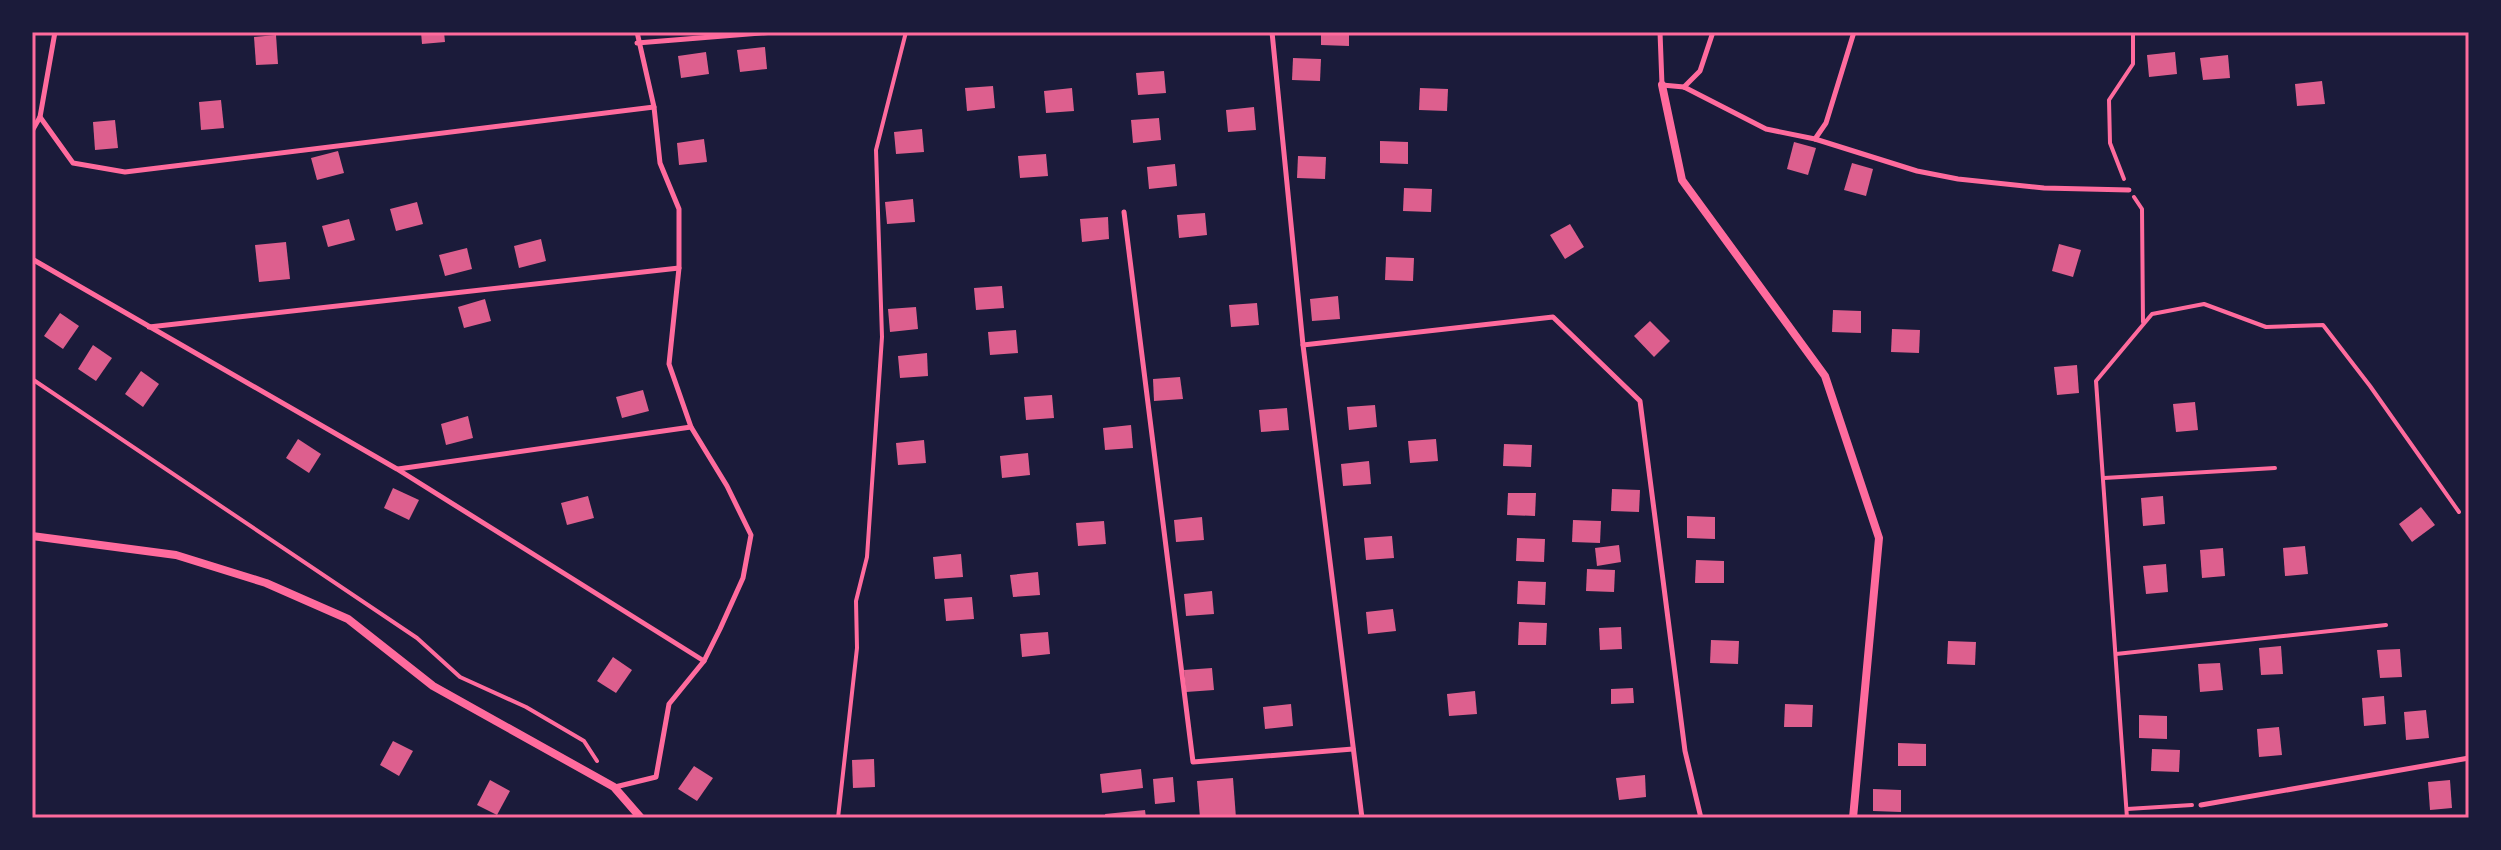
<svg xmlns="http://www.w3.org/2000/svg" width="2501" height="850" font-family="Barlow,sans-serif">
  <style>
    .building { fill: #dd5f8e }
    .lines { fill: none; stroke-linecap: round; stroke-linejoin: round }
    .path { stroke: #ff6b9d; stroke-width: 4 }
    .service { stroke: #ff6b9d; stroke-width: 5 }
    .minor { stroke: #ff6b9d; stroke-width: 8 }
    .neatline { fill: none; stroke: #ff6b9d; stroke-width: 3 }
  </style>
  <rect width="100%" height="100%" fill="#1b1b3a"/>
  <g class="building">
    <polygon points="421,32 444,32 445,42 422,44"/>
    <polygon points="1321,32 1349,32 1349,46 1321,45"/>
    <polygon points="276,35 278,64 256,65 254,37"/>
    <polygon points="765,47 767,69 740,72 737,50"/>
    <polygon points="706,52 709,74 681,78 678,56"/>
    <polygon points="2175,52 2177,74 2149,77 2147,55"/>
    <polygon points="2228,55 2230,78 2203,80 2200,58"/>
    <polygon points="1293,58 1321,59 1320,81 1292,80"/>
    <polygon points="1164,71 1166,93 1138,95 1136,73"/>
    <polygon points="2322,81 2325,104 2297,106 2295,84"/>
    <polygon points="993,86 995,108 967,111 965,88"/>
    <polygon points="1072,88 1074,111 1046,113 1044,91"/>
    <polygon points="1420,88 1448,89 1447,111 1419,110"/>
    <polygon points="221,100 224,128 201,130 199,102"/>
    <polygon points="1254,107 1256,130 1228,132 1226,110"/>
    <polygon points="1159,118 1161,140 1133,143 1131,120"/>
    <polygon points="115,120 118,148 95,150 93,122"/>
    <polygon points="922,129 924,152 896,154 894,132"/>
    <polygon points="704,139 707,162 679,165 677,143"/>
    <polygon points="1380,141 1408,142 1408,164 1380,163"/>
    <polygon points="1794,142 1816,148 1808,175 1787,169"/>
    <polygon points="338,151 344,173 317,180 311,158"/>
    <polygon points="1046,154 1048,176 1020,178 1018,156"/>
    <polygon points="1298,156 1326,157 1325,179 1297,178"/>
    <polygon points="1852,163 1873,169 1866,196 1844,190"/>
    <polygon points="1175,164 1177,186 1149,189 1147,167"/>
    <polygon points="1404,188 1432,189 1431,212 1403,211"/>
    <polygon points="913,199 915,222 887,224 885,202"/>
    <polygon points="417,202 423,224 396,231 390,209"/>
    <polygon points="1205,213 1207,235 1179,238 1177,215"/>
    <polygon points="1108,217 1109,239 1082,242 1080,219"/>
    <polygon points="349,219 355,240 328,247 322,226"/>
    <polygon points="1570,224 1584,247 1565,259 1550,235"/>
    <polygon points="541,239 546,261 519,268 514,246"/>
    <polygon points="286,242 290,279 259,282 255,245"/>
    <polygon points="2059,244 2081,250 2073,277 2052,271"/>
    <polygon points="467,248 472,269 445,276 439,255"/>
    <polygon points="1386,257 1414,258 1413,281 1385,280"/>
    <polygon points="1002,286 1004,308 976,310 974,288"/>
    <polygon points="1338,296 1340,319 1312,321 1310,299"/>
    <polygon points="485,299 491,321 464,328 458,307"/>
    <polygon points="1257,303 1259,325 1231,327 1229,305"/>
    <polygon points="916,307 918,329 890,332 888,309"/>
    <polygon points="1833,310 1861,311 1861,333 1832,332"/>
    <polygon points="60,313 79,326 63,349 44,336"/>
    <polygon points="1650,321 1670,341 1654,357 1634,336"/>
    <polygon points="1892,329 1920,330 1919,353 1891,352"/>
    <polygon points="1016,330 1018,353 990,355 988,332"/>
    <polygon points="93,345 112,358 96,381 78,369"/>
    <polygon points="927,353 928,376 900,378 898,356"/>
    <polygon points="2077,365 2079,393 2057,395 2054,367"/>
    <polygon points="141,371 159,384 143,407 125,394"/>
    <polygon points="1180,377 1183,399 1154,401 1153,379"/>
    <polygon points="643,390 649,411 622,418 616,397"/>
    <polygon points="1052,395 1054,418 1026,420 1024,397"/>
    <polygon points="2195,402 2198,430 2176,432 2173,404"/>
    <polygon points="1375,405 1377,427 1349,430 1347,407"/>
    <polygon points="1287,408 1289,430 1261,432 1259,410"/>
    <polygon points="468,416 473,438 446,445 441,424"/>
    <polygon points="1131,425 1133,448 1105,450 1103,428"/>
    <polygon points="298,439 321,454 309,473 286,458"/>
    <polygon points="1436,439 1438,461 1410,463 1408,441"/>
    <polygon points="924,440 926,463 898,465 896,443"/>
    <polygon points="1504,444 1532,445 1531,467 1503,466"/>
    <polygon points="1028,453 1030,475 1002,478 1000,456"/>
    <polygon points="1369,461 1371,484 1343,486 1341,464"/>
    <polygon points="393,488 419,500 409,520 384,508"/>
    <polygon points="1612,489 1640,490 1639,512 1611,511"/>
    <polygon points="1508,493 1536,493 1535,516 1507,515"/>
    <polygon points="588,496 594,518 567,525 561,503"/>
    <polygon points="2163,496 2165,524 2143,526 2141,498"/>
    <polygon points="2421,507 2435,525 2412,542 2399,524"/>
    <polygon points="1687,516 1715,517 1715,539 1687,538"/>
    <polygon points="1202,517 1204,540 1176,542 1174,520"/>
    <polygon points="1573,520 1601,521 1600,543 1572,542"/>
    <polygon points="1104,521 1106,544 1078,546 1076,523"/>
    <polygon points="1392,536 1394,558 1366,560 1364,538"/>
    <polygon points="1517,538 1545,539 1544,562 1516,561"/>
    <polygon points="1619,545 1621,562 1597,566 1595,548"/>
    <polygon points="2305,546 2308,574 2285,576 2283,548"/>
    <polygon points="2223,548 2225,576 2202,578 2200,550"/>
    <polygon points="961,554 963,577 935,579 933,557"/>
    <polygon points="1696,560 1724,561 1724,583 1695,583"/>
    <polygon points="2166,564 2168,592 2146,594 2143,566"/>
    <polygon points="1587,569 1615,570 1614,592 1586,591"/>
    <polygon points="1038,572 1040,595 1013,597 1010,575"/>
    <polygon points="1518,581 1546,582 1545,605 1517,604"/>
    <polygon points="1212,591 1214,614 1186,616 1184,594"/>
    <polygon points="972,597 974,619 946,621 944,599"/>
    <polygon points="1393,609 1396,631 1368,634 1366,612"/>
    <polygon points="1519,622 1547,623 1546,645 1518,645"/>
    <polygon points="1621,627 1622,649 1600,650 1599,628"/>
    <polygon points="1048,632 1050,654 1022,657 1020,634"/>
    <polygon points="1711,640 1739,641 1738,664 1710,663"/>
    <polygon points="1948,641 1976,642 1975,665 1947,664"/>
    <polygon points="2281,646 2283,674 2261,675 2259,648"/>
    <polygon points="2400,649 2402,677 2380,678 2377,650"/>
    <polygon points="613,657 632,670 616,693 597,681"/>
    <polygon points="2220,663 2223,690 2200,692 2198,664"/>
    <polygon points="1212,668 1214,690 1186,692 1184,670"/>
    <polygon points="1633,688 1634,703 1611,704 1611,689"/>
    <polygon points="1475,691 1477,714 1449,716 1447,694"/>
    <polygon points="2384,696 2386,724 2364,726 2362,698"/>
    <polygon points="1291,704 1293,726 1265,729 1263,707"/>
    <polygon points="1785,704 1813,705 1812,727 1784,727"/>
    <polygon points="2426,710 2429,738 2406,740 2404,712"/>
    <polygon points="2139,715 2167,716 2167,739 2139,738"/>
    <polygon points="2279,727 2282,755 2259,757 2257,729"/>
    <polygon points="393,741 413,751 399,776 380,765"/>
    <polygon points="1898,743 1926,744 1926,766 1898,766"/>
    <polygon points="2152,749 2180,750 2179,772 2151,771"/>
    <polygon points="874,759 875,787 853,788 852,760"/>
    <polygon points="694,766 713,778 697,801 678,789"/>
    <polygon points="1141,769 1143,788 1102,793 1100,774"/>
    <polygon points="1645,775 1646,797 1619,800 1616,778"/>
    <polygon points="1173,777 1175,802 1155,804 1153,779"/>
    <polygon points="1233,778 1236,818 1200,818 1197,781"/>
    <polygon points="490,780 510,791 497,815 477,805"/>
    <polygon points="2450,780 2452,808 2430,810 2428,782"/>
    <polygon points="1873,789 1901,790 1901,812 1873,811"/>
    <polygon points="1145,810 1146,818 1106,818 1105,814"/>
  </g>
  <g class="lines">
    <g class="path">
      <polyline points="850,32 906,33"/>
      <polyline points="2124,179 2110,143 2109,100 2133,64 2133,32"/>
      <polyline points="2134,197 2142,209 2143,322"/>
      <polyline points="32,379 417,638 460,677 526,707 584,741 597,761"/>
      <polyline points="2104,478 2275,468"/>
      <polyline points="2116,654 2386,625"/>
      <polyline points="2127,809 2192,805"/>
      <polyline points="838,818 857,648 856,601 867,557 882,337 876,150 906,32"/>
      <polyline points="2127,818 2096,381 2152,314 2204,304 2266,327 2323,325 2370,386 2459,512"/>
    </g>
    <g class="service">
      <polyline points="1272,32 1303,345 1362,818"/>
      <polyline points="1660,32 1662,85 1684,87 1766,129 1815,139 1917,171 1958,179 2044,188 2129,190"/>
      <polyline points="637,43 774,32"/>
      <polyline points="1684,87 1700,71 1713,32"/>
      <polyline points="40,117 73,163 125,172 654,107"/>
      <polyline points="32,131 40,117 55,32"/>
      <polyline points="1815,139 1826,123 1854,32"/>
      <polyline points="1124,212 1193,762 1353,749"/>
      <polyline points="32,259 397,469 704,661"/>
      <polyline points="149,327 679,268"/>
      <polyline points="1303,345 1553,317 1640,401 1685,751 1701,818"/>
      <polyline points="398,469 691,427"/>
      <polyline points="615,787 656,777 669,704 704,661 720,629 743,578 751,535 727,486 691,427 669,364 679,268 679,209 660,163 654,107 637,32"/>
      <polyline points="2201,805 2469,758"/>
    </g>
    <g class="minor">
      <polyline points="1662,85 1682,180 1825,376 1879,538 1853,818"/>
      <polyline points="32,536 176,555 266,583 348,619 433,686 614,787 641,818"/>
    </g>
  </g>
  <rect width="2501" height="850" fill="none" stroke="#1b1b3a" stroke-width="68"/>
  <rect x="34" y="34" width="2433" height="782" class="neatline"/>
</svg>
